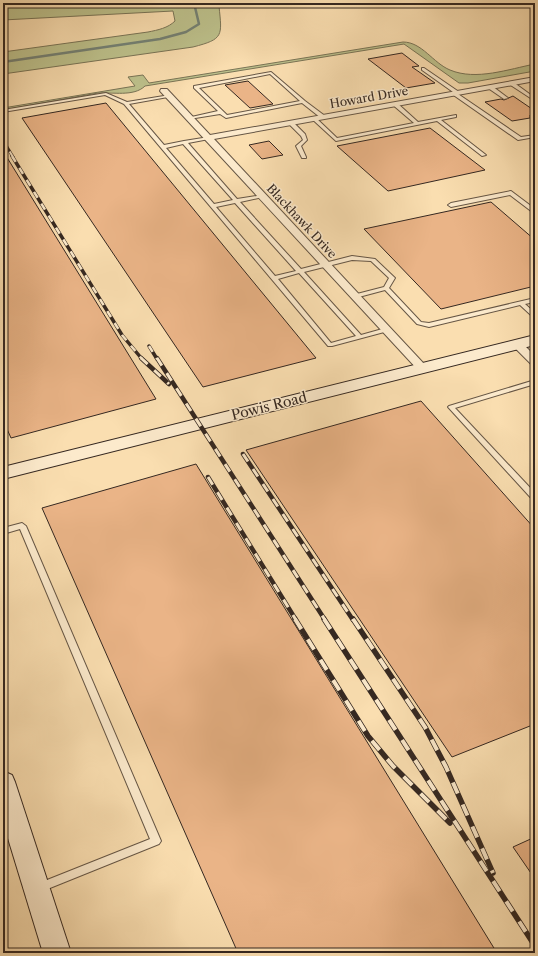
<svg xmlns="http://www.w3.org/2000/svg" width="538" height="956" font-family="'Libre Caslon Text',serif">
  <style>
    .green { fill: #bdc18c; stroke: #797456 }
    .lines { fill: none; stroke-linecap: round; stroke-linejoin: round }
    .stream { stroke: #748174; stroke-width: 2.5 }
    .building { fill: #eab487; stroke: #352821 }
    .lane-casing { stroke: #665645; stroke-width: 2 }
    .street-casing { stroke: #665645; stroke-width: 2 }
    .secondary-casing { stroke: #352821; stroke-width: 2 }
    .lane { fill: #fceacc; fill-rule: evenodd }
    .street { fill: #fceacc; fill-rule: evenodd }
    .secondary { fill: #fceacc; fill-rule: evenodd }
    .rail-far3-casing { stroke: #352821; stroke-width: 3 }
    .rail-far2-casing { stroke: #352821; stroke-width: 3.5 }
    .rail-far1-casing { stroke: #352821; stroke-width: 4.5 }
    .rail-casing { stroke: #352821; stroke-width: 5.5 }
    .rail-far3 { stroke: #fceacc; stroke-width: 2; stroke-dasharray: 5.5; stroke-linecap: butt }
    .rail-far2 { stroke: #fceacc; stroke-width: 2.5; stroke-dasharray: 7; stroke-linecap: butt }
    .rail-far1 { stroke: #fceacc; stroke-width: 3; stroke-dasharray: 9; stroke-linecap: butt }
    .rail { stroke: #fceacc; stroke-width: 4; stroke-dasharray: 12; stroke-linecap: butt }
    .labels { text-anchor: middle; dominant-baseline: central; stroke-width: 3; stroke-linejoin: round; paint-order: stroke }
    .far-street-label { font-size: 12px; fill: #352821; stroke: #fceacc }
    .street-label { font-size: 14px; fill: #352821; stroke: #fceacc }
  </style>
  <rect width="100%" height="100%" fill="#fadeb0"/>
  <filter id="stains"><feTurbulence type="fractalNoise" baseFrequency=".005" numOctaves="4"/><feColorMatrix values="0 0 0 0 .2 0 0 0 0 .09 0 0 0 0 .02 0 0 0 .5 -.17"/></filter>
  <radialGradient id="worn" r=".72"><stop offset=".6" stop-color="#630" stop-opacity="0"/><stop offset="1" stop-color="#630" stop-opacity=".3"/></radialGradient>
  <g class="green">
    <path d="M3,3H299L219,6C222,36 224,39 193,47L3,74V52L148,32C158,30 168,28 175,21L173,11L3,20Z"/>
    <path d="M403,42C422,42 433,63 450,70C476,81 509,69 535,64V71L468,83H459L404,44L145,86C134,97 112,92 98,93L3,110V108L135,86L128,77L143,75L149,83Z"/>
  </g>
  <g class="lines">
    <polyline class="stream" points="3,62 160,39 186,32 199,24 194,3"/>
  </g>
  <g class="building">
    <polygon points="402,53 419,66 412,67 435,83 406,88 368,59"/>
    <polygon points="248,81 273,104 250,108 225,85"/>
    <polygon points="513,96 535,111 535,114 530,115 530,118 512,121 485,102 501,99 504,100"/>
    <polygon points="106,103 316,358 203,387 22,118"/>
    <polygon points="430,128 485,170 388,191 337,146"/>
    <polygon points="269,141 283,155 262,159 249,145"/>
    <polygon points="3,151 156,399 11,438 3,420"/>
    <polygon points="491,202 535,240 535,286 441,309 364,229"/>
    <polygon points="421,401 535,529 535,724 452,757 246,450"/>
    <polygon points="196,464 497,953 238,953 42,508"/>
    <polygon points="535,837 535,879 513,847"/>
  </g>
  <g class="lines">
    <defs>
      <g id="lane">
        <polygon points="422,68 424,68 459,92 458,94 521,137 535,135 535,137 518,140 452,94 453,92 422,70"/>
        <path d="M271,72L305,101L325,116V118H321L302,103L226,118L220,114L189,119L187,118L218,111L194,88V86ZM270,74L300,101L227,115L199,88Z"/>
        <polygon points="509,82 513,82 535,98 535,101 509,84"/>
        <polygon points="488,86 492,86 508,98 504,99 488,88"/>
        <path d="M106,93L127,102L170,95V96L168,97L129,104L164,145L184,141L209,137V139L188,143L237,199L263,195V197L240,202L301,269L352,256L375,259L395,278L389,288L421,322L429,323L535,298V302L525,304L535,313V318L533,317L520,305L429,327L417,324L385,290L355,298L353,297V295L384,287L389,278L371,261L352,260L304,272L361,335L386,328L389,330L388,331L332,346H328L124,104L105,95L3,112V110ZM183,144L233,200L214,204L166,148ZM235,203L296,271L275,276L216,207ZM299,273L356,336L331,343L278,279Z"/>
        <polygon points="393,103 397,103 418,122 456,115 456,117 441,120 486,155 482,156 437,121 336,141 312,119 316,118 337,138 414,123 393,105"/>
        <polygon points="531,116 535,116 535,119 531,118"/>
        <polygon points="289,122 293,122 305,134 307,140 301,146 306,157 306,158 302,158 296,146 303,140 301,136 289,124"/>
        <polygon points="511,191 535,209 535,214 510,195 451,207 448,205 451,203"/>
        <polygon points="535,380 535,384 455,408 535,493 535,499 532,499 448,407 449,406"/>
        <polygon points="22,523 26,526 161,841 159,844 40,892 37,890 35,887 37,884 150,839 20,529 3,534 3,528"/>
      </g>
      <g id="street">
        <polygon points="535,77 535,81 214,139 426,366 428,368 426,370 418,370 160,91 161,89 167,89 210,135"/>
        <polygon points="517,341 521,342 535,356 535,365 531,364 511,344 513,342"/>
      </g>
      <g id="secondary">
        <polygon points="535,335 535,345 3,479 3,467"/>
        <polygon points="3,771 12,775 15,782 71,953 43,953 3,822"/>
      </g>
    </defs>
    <use href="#lane" class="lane-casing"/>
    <use href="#street" class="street-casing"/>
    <use href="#secondary" class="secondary-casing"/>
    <use href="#lane" class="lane"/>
    <use href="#street" class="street"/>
    <use href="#secondary" class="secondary"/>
    <defs>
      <polyline id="rail-far3" points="4,142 13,157"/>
      <g id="rail-far2">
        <polyline points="12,156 122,335 142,359"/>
        <polyline points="149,346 157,359"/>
      </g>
      <g id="rail-far1">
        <polyline points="141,358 169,384"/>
        <polyline points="157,358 325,620"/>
        <polyline points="243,454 353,620"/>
        <polyline points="208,477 296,620"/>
      </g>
      <g id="rail">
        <polyline points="295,619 368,736 393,766 450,823"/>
        <polyline points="324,619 535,946"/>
        <polyline points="353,619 425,727 446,767 493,873"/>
      </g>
    </defs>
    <use href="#rail-far3" class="rail-far3-casing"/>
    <use href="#rail-far2" class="rail-far2-casing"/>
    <use href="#rail-far1" class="rail-far1-casing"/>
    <use href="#rail" class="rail-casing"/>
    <use href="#rail-far3" class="rail-far3"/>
    <use href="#rail-far2" class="rail-far2"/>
    <use href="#rail-far1" class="rail-far1"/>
    <use href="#rail" class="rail"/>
  </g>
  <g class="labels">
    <g class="far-street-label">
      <text transform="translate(369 97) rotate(-10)">Howard Drive</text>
      <text transform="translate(302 221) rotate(47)">Blackhawk Drive</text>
    </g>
    <g class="street-label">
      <text transform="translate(269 406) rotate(-14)">Powis Road</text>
    </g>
  </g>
  <rect width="538" height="956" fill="none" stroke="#fadeb0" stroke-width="16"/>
  <rect x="4" y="4" width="530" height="948" fill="none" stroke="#352821" stroke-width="2"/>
  <rect x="8" y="8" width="522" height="940" fill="none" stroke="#352821"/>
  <rect width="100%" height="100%" filter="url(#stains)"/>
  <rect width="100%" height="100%" fill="url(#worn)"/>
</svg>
